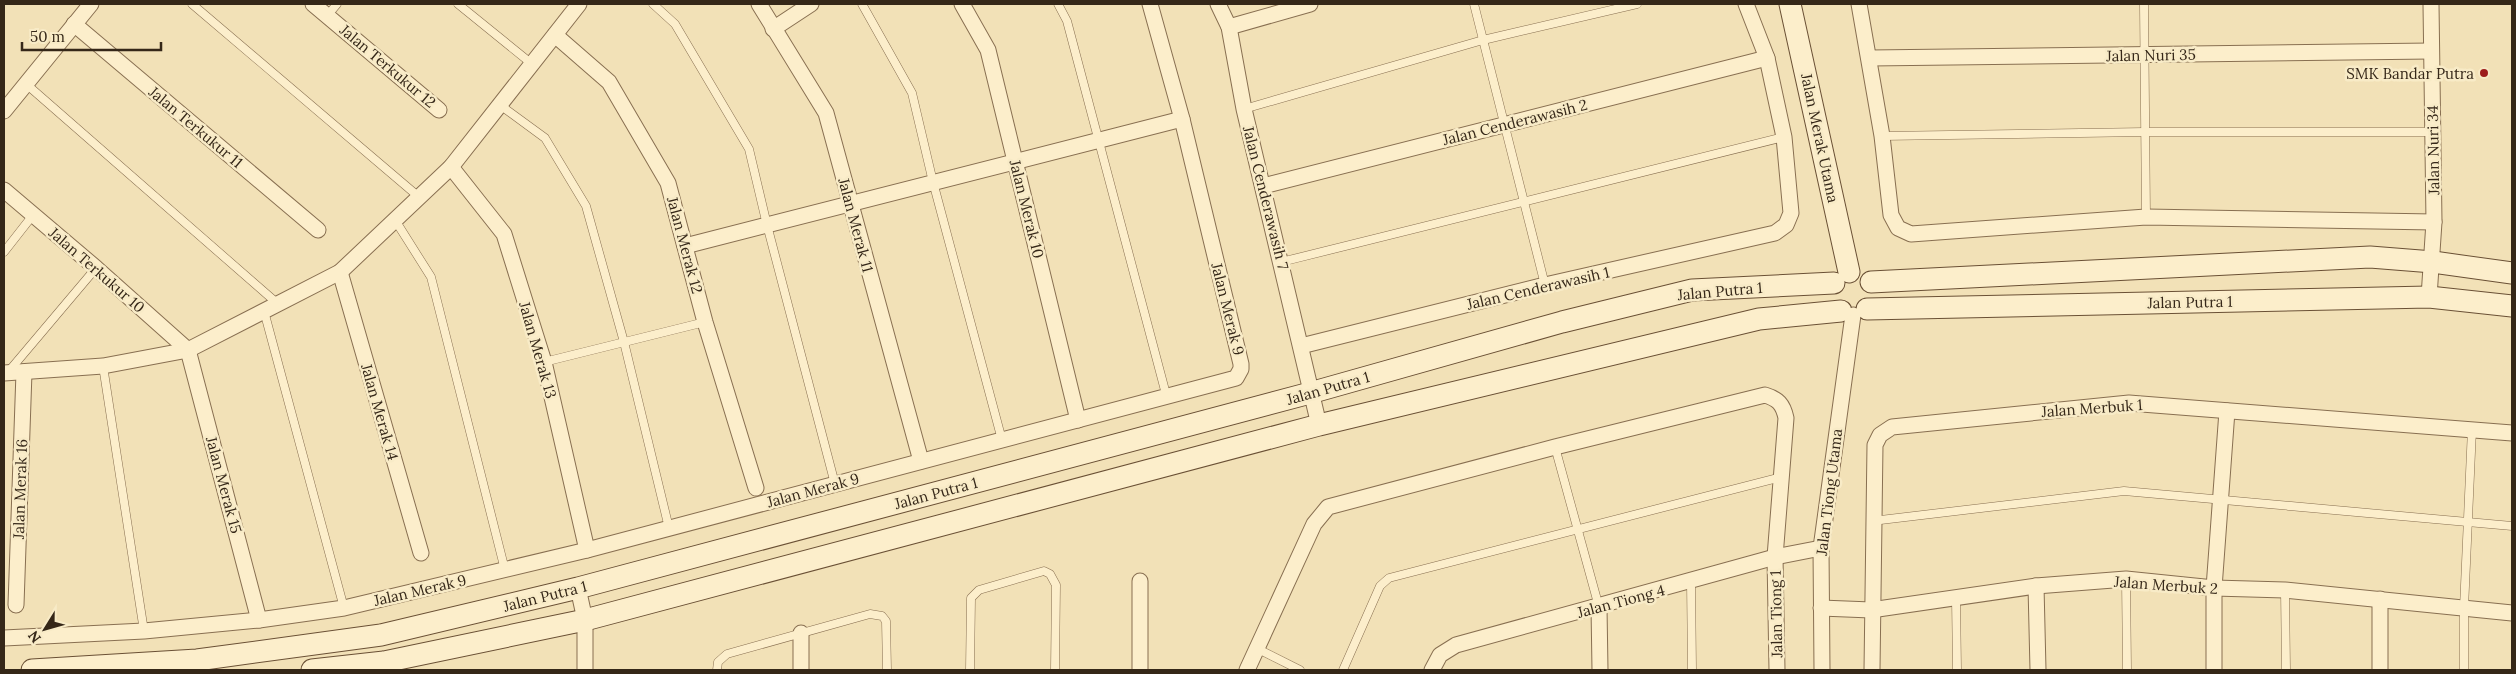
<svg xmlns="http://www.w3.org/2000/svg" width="2516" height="674" font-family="Lora,serif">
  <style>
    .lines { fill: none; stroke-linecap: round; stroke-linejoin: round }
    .lane-casing { stroke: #886f51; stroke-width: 9 }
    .street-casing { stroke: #886f51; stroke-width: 17 }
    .secondary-casing { stroke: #6a5035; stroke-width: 23 }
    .lane { stroke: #fceecb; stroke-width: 8 }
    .street { stroke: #fceecb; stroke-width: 15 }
    .secondary { stroke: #fceecb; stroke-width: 21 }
    .poi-dot { fill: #9d1d1c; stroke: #f8ebc7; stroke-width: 2 }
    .labels { text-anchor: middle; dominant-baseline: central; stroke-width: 5; stroke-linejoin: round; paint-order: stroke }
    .street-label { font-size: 15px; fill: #352718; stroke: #f8ebc7 }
    .poi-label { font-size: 15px; fill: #352718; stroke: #f8ebc7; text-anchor: end }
  </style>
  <rect width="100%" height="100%" fill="#f2e1b7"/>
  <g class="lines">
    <defs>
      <g id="lane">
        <polyline points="192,4 419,197"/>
        <polyline points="458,4 532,64"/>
        <polyline points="653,4 675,24 749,149 767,225 835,484"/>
        <polyline points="862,4 912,93 933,182 1002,440"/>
        <polyline points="1058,4 1067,21 1167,398"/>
        <polyline points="1474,4 1545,285"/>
        <polyline points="2144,4 2146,217"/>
        <polyline points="327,16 337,4"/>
        <polyline points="25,83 278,304"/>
        <polyline points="500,105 545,138 586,206 624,342 669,528"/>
        <polyline points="1244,109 1483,40 1637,4"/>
        <polyline points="1882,136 2145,132 2433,132"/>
        <polyline points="395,220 431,277 505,570"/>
        <polyline points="4,252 33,215"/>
        <polyline points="1281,262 1784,137"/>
        <polyline points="264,311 344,608"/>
        <polyline points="544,362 705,322"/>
        <polyline points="103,366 144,631"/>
        <polyline points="9,371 96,268"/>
        <polyline points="1555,447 1599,607"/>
        <polyline points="1872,521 2124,491 2512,526"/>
        <polyline points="2126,579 2127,670"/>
        <polyline points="1691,581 1692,670"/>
        <polyline points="2285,590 2286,670"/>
        <polyline points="1956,598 1957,670"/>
        <polyline points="1256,648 1300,670"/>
        <polyline points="717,670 718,662 727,654 870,614 882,616 886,621 887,670"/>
        <polyline points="970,670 971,598 979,590 1044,571 1050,574 1056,585 1055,670"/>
        <polyline points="1343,670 1380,586 1389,578 1781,477"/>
        <polyline points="2464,670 2464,608 2472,429"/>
      </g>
      <g id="street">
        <polyline points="313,4 439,110"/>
        <polyline points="759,4 826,113 921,461"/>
        <polyline points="962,4 988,50 1078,420"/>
        <polyline points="1218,4 1229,27 1244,109 1319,425"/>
        <polyline points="1859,4 1882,136 1891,215 1898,228 1911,234 2146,217 2434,222"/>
        <polyline points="74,24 318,230"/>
        <polyline points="1229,27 1310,4"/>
        <polyline points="773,29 811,4"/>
        <polyline points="555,35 609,82 668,183 705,322 756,488"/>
        <polyline points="1870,58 2431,51"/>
        <polyline points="4,111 91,4"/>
        <polyline points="451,167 504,234 544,362 587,550"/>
        <polyline points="1263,186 1767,58"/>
        <polyline points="4,190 96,268 188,350"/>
        <polyline points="685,246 1182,119"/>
        <polyline points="340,272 421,553"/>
        <polyline points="2429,297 2434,222 2431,4"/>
        <polyline points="1301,346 1545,285 1775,233 1786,225 1791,213 1784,137 1767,58 1746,4"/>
        <polyline points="188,350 259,620"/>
        <polyline points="4,373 103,366 188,350 340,272 451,167 579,4"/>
        <polyline points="1140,581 1140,670"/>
        <polyline points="2036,586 2038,670"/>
        <polyline points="578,588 585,620 585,670"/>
        <polyline points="2380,599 2380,670"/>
        <polyline points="16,605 24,372"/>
        <polyline points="1599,607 1600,670"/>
        <polyline points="1821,608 1871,610 2036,586 2126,579 2214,588 2285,590 2512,613"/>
        <polyline points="801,633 801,670"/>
        <polyline points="4,638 144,631 259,620 344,608 587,550 1236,378 1241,369 1241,364 1182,119 1150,4"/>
        <path d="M1247,670L1314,524L1328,507L1555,447L1765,395C1778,399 1783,404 1786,418L1775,557L1777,670"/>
        <polyline points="1432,670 1440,655 1456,645 1775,557 1821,548"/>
        <polyline points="1822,670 1821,548 1853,315"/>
        <polyline points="1872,670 1875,445 1880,435 1892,427 2129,403 2512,433"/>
        <polyline points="2214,670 2214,588 2227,411"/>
      </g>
      <g id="secondary">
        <polyline points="1790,4 1849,272"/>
        <polyline points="1871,282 2370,257 2433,262 2512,273"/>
        <polyline points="1867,309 2429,297 2512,306"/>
        <polyline points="32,670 197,660 381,635 578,588 1310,393 1562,322 1692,290 1834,283"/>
        <polyline points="312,670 384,662 585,620 1319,425 1759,319 1841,311"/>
      </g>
    </defs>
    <use href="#lane" class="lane-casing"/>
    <use href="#street" class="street-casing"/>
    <use href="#secondary" class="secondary-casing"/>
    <use href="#lane" class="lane"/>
    <use href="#street" class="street"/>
    <use href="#secondary" class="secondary"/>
  </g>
  <circle class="poi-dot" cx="2484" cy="73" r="5"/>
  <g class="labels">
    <g class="street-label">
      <text transform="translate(2151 55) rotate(-1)">Jalan Nuri 35</text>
      <text transform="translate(388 66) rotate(40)">Jalan Terkukur 12</text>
      <text transform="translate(1515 122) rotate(-14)">Jalan Cenderawasih 2</text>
      <text transform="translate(196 127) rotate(40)">Jalan Terkukur 11</text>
      <text transform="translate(1820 138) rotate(78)">Jalan Merak Utama</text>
      <text transform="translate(2433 150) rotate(-91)">Jalan Nuri 34</text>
      <text transform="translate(1266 198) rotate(76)">Jalan Cenderawasih 7</text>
      <text transform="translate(1027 209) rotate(76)">Jalan Merak 10</text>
      <text transform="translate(856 225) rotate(75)">Jalan Merak 11</text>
      <text transform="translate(685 245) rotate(75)">Jalan Merak 12</text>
      <text transform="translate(97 270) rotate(41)">Jalan Terkukur 10</text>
      <text transform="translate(1538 288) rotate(-13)">Jalan Cenderawasih 1</text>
      <text transform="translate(1720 291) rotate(-5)">Jalan Putra 1</text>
      <text transform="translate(2190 302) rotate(-1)">Jalan Putra 1</text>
      <text transform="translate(1228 309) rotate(76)">Jalan Merak 9</text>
      <text transform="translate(538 350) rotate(74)">Jalan Merak 13</text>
      <text transform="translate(1328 388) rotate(-16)">Jalan Putra 1</text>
      <text transform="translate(2092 408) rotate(-4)">Jalan Merbuk 1</text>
      <text transform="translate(380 412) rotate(74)">Jalan Merak 14</text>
      <text transform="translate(224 485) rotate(75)">Jalan Merak 15</text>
      <text transform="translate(20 489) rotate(-88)">Jalan Merak 16</text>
      <text transform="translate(813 490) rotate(-15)">Jalan Merak 9</text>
      <text transform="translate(1829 492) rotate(-83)">Jalan Tiong Utama</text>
      <text transform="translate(936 493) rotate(-15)">Jalan Putra 1</text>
      <text transform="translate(2166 585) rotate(4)">Jalan Merbuk 2</text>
      <text transform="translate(420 590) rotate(-13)">Jalan Merak 9</text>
      <text transform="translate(545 596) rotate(-14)">Jalan Putra 1</text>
      <text transform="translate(1621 601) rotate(-15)">Jalan Tiong 4</text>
      <text transform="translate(1776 614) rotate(-91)">Jalan Tiong 1</text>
    </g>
    <g class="poi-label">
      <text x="2474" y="73">SMK Bandar Putra</text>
    </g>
  </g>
  <rect width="2516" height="674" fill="none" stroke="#352718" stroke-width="10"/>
  <g transform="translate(45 629) rotate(233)" stroke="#f8ebc7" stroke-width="4" paint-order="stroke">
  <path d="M0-4L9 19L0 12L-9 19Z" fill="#352718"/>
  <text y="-8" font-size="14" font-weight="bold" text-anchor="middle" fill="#352718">N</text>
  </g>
  <path d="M22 42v8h139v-8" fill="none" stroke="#352718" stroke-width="2.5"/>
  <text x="30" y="42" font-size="15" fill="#352718" stroke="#f8ebc7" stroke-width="4" paint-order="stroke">50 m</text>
</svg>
